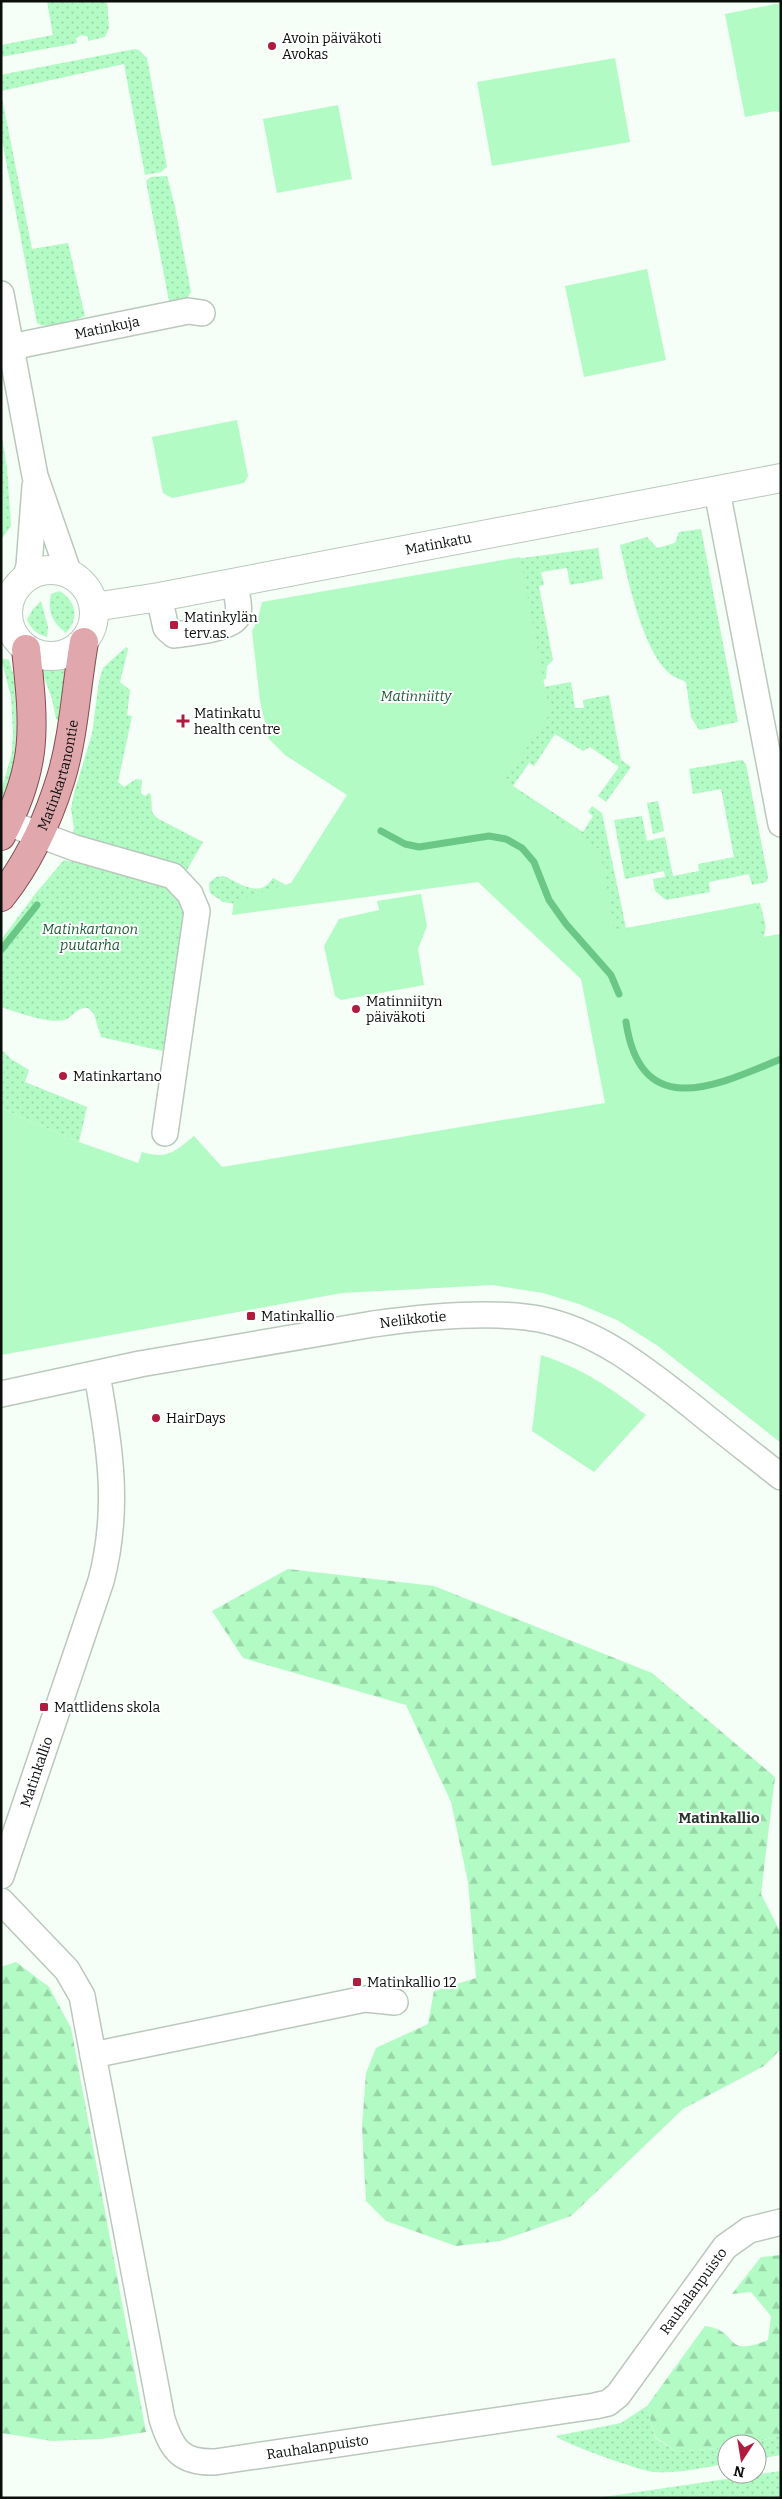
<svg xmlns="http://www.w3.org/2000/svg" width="782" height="2499" font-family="Bitter,serif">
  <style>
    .grass { fill: url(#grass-dots) }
    .forest { fill: url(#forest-firs) }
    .park { fill: #b2fbc5 }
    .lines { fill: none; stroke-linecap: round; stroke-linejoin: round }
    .stream { stroke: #6ac786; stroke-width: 7 }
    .minor-casing { stroke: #bac8bd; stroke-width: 28 }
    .secondary-casing { stroke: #bac8bd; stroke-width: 30 }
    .primary-casing { stroke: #874c51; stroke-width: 30 }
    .minor { stroke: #fff; stroke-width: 25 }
    .secondary { stroke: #fff; stroke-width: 28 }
    .primary { stroke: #e0a7ad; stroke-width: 28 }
    .poi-dot { fill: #b01c3f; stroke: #fff; stroke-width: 2 }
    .labels { text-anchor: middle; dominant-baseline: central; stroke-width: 4; stroke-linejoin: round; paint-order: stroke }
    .poi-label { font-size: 14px; fill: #0a0f0b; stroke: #fff; text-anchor: start }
    .street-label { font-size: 14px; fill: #0a0f0b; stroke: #fff }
    .park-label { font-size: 14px; font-style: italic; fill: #1b5e34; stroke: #fff }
    .neighbourhood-label { font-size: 15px; font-weight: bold; fill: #29352c; stroke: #fff }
  </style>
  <defs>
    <pattern id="grass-dots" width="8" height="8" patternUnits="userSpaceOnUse" patternTransform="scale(1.25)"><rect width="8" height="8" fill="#b2fbc5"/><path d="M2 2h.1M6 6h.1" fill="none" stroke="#98d6a8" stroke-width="1.8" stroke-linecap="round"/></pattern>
    <pattern id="forest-firs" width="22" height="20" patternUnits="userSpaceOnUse" patternTransform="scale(1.25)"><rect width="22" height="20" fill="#b2fbc5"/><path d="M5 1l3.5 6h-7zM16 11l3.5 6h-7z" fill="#98d6a8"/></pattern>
  </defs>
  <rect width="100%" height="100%" fill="#f5fef7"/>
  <g class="grass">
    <polygon points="47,1 107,1 109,28 105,37 88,41 88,37 82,35 76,38 77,43 1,57 1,45 53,35"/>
    <polygon points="135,49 139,50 147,58 167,167 161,172 145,175 124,64 1,91 1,75 5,74"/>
    <path d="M1,93L32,249L68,243L85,316C73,321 49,331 37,323L1,135Z"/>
    <polygon points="167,176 175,207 191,292 187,298 169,301 146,181 151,177"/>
    <polygon points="1,431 7,468 11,526 1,540"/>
    <path d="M701,529L738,722L699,730L691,717L686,682C681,679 673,677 669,673C643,651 627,577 620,545L647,537L657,548L675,543L679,532Z"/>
    <polygon points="598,548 603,579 570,585 567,568 541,572 544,585 539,586 553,660 547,666 546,679 538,681 515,559"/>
    <path d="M59,591C77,601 79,619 66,633C52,623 47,610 51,594Z"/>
    <path d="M41,601L48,627L47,637C37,634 32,630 27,620L33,609Z"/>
    <polygon points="126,647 128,649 120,682 130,690 127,715 132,716 118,782 124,787 136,779 142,780 141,793 145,796 149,793 151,795 152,812 157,818 203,842 184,875 72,836 74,828 71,809 74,793 92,734 99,681 103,668"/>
    <polygon points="1,658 9,660 20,697 19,759 1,810 1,791 12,753 13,733 11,697"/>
    <polygon points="70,668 61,722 56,719 52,699 41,669 58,670"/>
    <polygon points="571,682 575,708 584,708 583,700 609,695 621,760 631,767 606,802 598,796 619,767 590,747 583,751 555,734 534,766 529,763 513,786 583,832 593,816 588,812 592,806 602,813 626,928 760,903 766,927 762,943 644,969 495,781 522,691"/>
    <polygon points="742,760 746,764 768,877 766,882 752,885 749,874 709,882 710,892 666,900 655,891 653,879 665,877 664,871 625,879 614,820 642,816 647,841 665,837 673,876 699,871 698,864 734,857 721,789 693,794 689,769"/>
    <polygon points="658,801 664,831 653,834 647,803"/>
    <path d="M64,860L158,882L178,898L185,911L167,1052L101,1037L94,1014L88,1008C75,1007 74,1017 64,1020C48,1024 17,1012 1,1007V940L36,893Z"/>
    <path d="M224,876C241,884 260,899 273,878L293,889L236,904L223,902L210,893L209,883L216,877Z"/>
    <polygon points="1,1049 11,1059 29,1070 25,1082 87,1107 79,1142 1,1108"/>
    <path d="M647,2406L655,2438L677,2452L727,2447V2464C703,2467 678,2474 654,2472C641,2471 562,2443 556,2436L621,2423Z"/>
    <polygon points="781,2436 781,2455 757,2459 757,2444 745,2444"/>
    <polygon points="781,2471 781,2498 597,2498"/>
  </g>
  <g class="forest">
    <polygon points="288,1569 434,1586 652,1673 775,1777 761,1894 781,1933 781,2049 764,2066 683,2109 571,2216 500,2241 456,2246 386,2221 366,2201 362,2127 366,2073 376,2048 428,2024 434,1991 476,1978 468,1882 451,1802 406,1705 243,1658 212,1611"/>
    <polygon points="16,1962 49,1987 71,2028 146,2432 101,2439 52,2441 1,2433 1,1967"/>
    <path d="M781,2255V2436L745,2444H727V2447L677,2452L655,2437L647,2406L705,2326C740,2330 722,2359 768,2340L771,2316L751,2292L732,2294L761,2257Z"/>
  </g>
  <g class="park">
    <polygon points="781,3 781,113 775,111 745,117 725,14"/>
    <polygon points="615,58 630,142 492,166 477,82"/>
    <polygon points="338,105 352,179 277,193 263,119"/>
    <polygon points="647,269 666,360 584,377 565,286"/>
    <polygon points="237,420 248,476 244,483 172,498 163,493 152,437"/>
    <polygon points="1,480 8,525 1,535"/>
    <path d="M520,557L550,714L504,781L600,850L615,931L756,903L762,937L781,934V1443L658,1346L617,1320L579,1304L543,1293L493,1285L342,1293L1,1355V1108L79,1142L138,1163L142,1152C168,1160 175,1151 194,1136L222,1167L605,1103L581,979L478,882L232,915L234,901L291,883L347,795L285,755L269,739L260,701L252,631L258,619L262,602Z"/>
    <polygon points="421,894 427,926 418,949 424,985 341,1000 335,996 324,946 339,919 379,910 377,901"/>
    <path d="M541,1355C586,1370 609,1387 646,1415L594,1472L532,1431Z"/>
  </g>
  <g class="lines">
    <g class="stream">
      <polyline points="381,831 405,844 419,847 489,836 506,839 522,848 534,862 549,900 566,924 611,975 619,994"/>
      <polyline points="1,950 37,905"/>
      <path d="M626,1022C641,1123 718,1085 781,1059"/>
    </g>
    <defs>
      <g id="minor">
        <polyline points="1,294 35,476 69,574"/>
        <path id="s1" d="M11,347L188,311L202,313"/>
        <polyline points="717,491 781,824"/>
        <polyline points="25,579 29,566 35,486"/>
        <path d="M159,597L166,628L174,635C187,633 231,629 237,617C241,608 236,592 234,582"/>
        <polyline points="8,823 75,848 173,876 190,894 197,911 165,1133"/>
        <path id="s2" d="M1,1394L140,1364L373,1324C423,1317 489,1310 539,1319C599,1331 646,1370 692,1406C721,1430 751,1453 781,1477"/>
        <path id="s3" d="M1,1876L101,1581C120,1509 110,1446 97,1375"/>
        <polyline points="1,1901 67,1970 82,1996 93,2055 365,1999 395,2002"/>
        <path id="s4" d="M93,2055L162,2419C172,2450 181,2463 215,2462L595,2406L608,2403L618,2395L725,2247L749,2230L781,2222"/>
      </g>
      <g id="secondary">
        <circle cx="51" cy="613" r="43"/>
        <path id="s5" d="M94,607L159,597L781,478"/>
      </g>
      <g id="primary">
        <path d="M1,836C39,765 34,725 26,649"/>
        <path id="s6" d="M1,897C28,863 48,820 61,778C74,735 76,687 84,642"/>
      </g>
    </defs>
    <use href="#minor" class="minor-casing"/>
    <use href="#secondary" class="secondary-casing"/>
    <use href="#primary" class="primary-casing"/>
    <use href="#minor" class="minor"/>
    <use href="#secondary" class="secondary"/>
    <use href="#primary" class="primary"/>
  </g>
  <g class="poi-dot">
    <circle cx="272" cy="46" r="5"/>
    <rect x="169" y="620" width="10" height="10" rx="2.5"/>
    <path d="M180.5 713.5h5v5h5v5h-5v5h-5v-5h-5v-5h5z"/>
    <circle cx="356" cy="1009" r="5"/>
    <circle cx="63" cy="1076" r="5"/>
    <rect x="246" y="1311" width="10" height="10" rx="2.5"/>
    <circle cx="156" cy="1418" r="5"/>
    <rect x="39" y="1702" width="10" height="10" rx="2.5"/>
    <rect x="352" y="1977" width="10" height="10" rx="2.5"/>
  </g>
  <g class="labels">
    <g class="poi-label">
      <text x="282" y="38">Avoin päiväkoti<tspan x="282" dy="16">Avokas</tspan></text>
      <text x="184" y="617">Matinkylän<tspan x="184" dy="16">terv.as.</tspan></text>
      <text x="194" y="713">Matinkatu<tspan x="194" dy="16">health centre</tspan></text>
      <text x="366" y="1001">Matinniityn<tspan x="366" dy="16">päiväkoti</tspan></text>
      <text x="73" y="1076">Matinkartano</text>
      <text x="261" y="1316">Matinkallio</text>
      <text x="166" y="1418">HairDays</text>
      <text x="54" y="1707">Mattlidens skola</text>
      <text x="367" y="1982">Matinkallio 12</text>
    </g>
    <g class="street-label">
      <text stroke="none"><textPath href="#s1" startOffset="98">Matinkuja</textPath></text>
      <text stroke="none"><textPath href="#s5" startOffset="350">Matinkatu</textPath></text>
      <text stroke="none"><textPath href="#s6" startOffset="136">Matinkartanontie</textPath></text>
      <text stroke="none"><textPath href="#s2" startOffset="419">Nelikkotie</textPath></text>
      <text stroke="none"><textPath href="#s3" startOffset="110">Matinkallio</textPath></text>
      <text stroke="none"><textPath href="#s4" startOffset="985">Rauhalanpuisto</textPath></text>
      <text stroke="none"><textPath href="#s4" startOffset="550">Rauhalanpuisto</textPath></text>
    </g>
    <g class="park-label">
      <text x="416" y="696">Matinniitty</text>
      <text x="90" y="929">Matinkartanon<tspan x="90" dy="16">puutarha</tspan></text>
    </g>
    <g class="neighbourhood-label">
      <text x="719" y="1818">Matinkallio</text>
    </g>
  </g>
  <rect width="782" height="2499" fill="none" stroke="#0a0f0b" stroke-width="5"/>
  <g transform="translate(742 2459) rotate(192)"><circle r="24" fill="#ffffff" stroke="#9d9f9d"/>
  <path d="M0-4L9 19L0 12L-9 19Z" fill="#b01c3f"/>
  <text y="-8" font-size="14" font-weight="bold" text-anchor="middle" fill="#0a0f0b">N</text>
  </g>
</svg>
